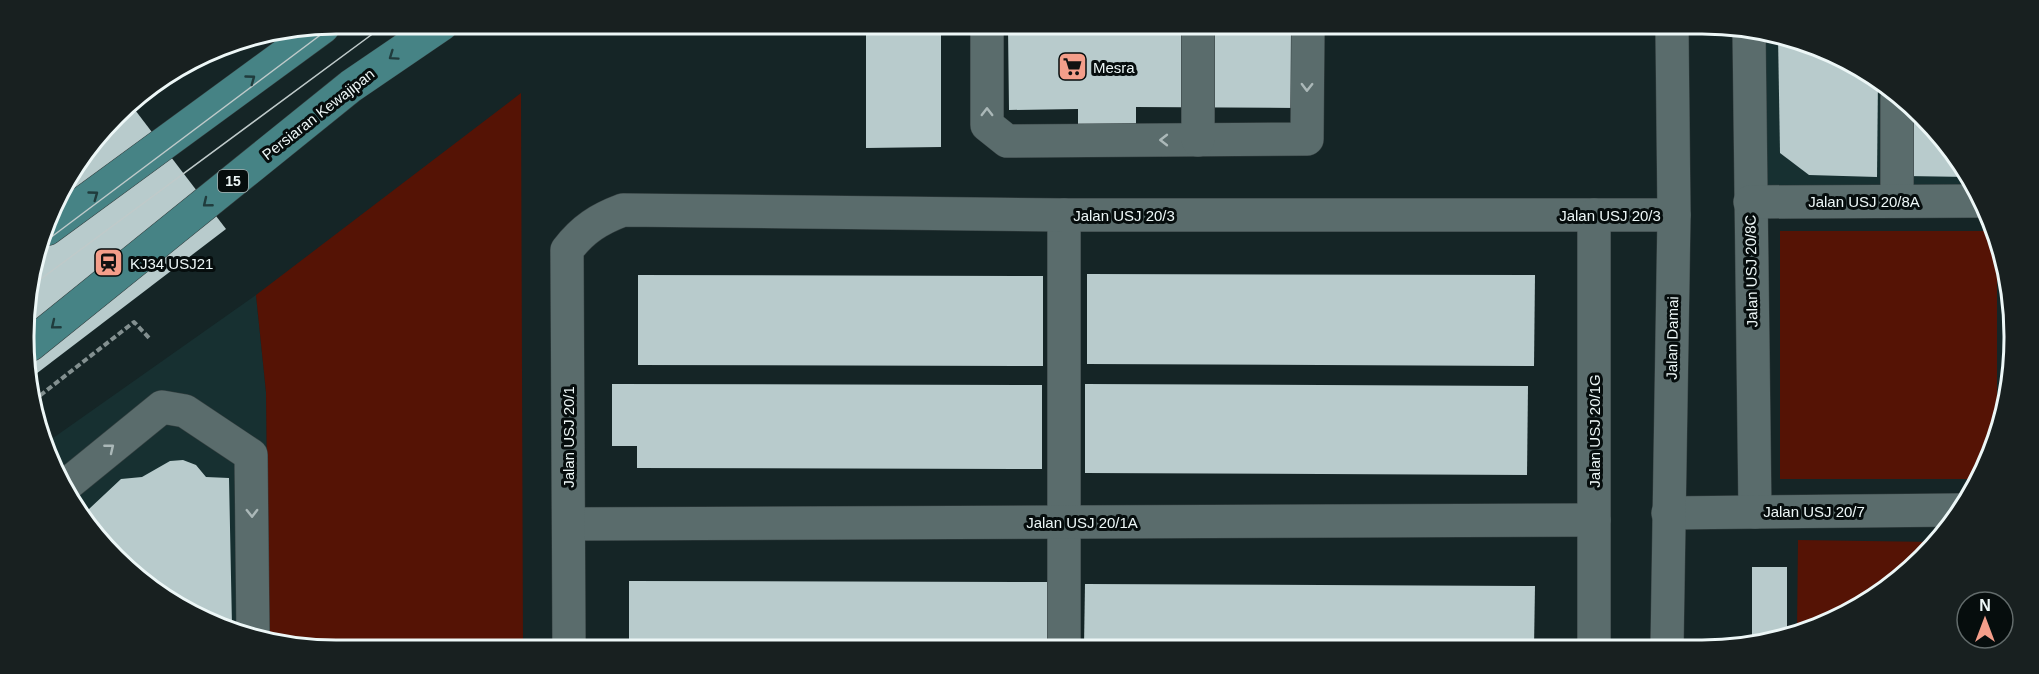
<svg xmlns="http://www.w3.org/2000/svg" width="2039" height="674" font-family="Arial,sans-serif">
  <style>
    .built { fill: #173031 }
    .green { fill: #551305 }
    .building { fill: #b8cbcc }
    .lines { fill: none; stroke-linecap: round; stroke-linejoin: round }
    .minor-casing { stroke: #364142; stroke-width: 34 }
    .major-casing { stroke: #364142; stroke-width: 34 }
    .path { stroke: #839090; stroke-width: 4; stroke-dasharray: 6 3; stroke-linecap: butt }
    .minor { stroke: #5a6c6c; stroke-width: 33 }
    .major { stroke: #468385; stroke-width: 33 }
    .tram { stroke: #bfcaca; stroke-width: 1.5 }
    .oneway { stroke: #203c3d }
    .oneway2 { stroke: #abb8b8 }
    .labels { text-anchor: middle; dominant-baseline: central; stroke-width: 6; stroke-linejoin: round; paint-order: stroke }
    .shield { fill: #060d0d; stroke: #a8b1b1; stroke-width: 1.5 }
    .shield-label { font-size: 14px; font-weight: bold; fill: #edf7f7 }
    .poi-label { font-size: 15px; fill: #edf7f7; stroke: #060d0d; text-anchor: start }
    .street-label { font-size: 15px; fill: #edf7f7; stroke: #060d0d }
    .rim { fill: none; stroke: #edf7f7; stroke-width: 3 }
  </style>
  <rect width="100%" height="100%" fill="#152526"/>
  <g class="built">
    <polygon points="1763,30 1876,77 1962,163 1978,201 1750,202"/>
    <polygon points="256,295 266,392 269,641 163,597 77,511 46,443"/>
  </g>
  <g class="green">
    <polygon points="521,93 523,644 276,644 269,641 266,392 256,295"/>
    <polygon points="1780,231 1990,231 1997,246 1997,431 1979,479 1780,479"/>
    <polygon points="1798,540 1934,542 1909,572 1840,618 1797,631"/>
  </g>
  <g class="building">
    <polygon points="866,26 941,27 941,147 866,148"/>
    <polygon points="1008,27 1299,28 1298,108 1136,107 1136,130 1078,130 1078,109 1009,110"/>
    <polygon points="1778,36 1878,78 1877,177 1809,175 1780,153"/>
    <polygon points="132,106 226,229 32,377 27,296 56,198 121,114"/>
    <polygon points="1912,112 1962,163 1968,177 1906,176"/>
    <polygon points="1087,274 1535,275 1534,366 1087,364"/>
    <polygon points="638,275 1043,276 1043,366 638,365"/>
    <polygon points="612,384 1042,385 1042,469 637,468 637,446 612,446"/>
    <polygon points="1085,384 1528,386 1527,475 1085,473"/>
    <polygon points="183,460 196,465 206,477 229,478 232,626 163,597 88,522 89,509 121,479 142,477 170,461"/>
    <polygon points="1752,567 1787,567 1787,634 1764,641 1752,641"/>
    <polygon points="629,581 1053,582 1052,646 629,645"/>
    <polygon points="1085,584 1535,586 1534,647 1084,646"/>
  </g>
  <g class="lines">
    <defs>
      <g id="minor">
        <polyline points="987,27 987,125 1007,141 1307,139 1308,28"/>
        <polyline points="1198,28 1198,140"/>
        <polyline points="1749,30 1755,512"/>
        <polyline points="1897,98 1897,201"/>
        <polyline points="1750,202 1978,201"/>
        <polyline points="1064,215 1064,646"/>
        <polyline points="65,486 162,407 185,411 251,455 253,635"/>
        <polyline points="1668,513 1959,510"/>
        <polyline points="569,524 1594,520"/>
        <path d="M569,645L567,250C583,229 599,219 623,210L1064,215H1674"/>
        <polyline points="1594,647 1594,215"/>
        <polyline points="1667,647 1674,215 1672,30"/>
      </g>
      <g id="major">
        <polyline points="47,229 323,27"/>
        <polyline points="30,345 351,86 442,24"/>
      </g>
    </defs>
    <use href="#minor" class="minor-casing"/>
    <use href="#major" class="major-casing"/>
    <polyline class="path" points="33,401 134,322 151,340"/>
    <use href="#minor" class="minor"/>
    <use href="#major" class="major"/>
    <g class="tram">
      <polyline points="42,244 335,24"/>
      <polyline points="30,287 386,24"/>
    </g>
  </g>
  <defs><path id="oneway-chevron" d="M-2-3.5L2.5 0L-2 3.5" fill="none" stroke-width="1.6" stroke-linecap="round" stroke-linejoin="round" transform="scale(1.5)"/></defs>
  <g class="oneway">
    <use href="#oneway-chevron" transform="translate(393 56) rotate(145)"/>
    <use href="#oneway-chevron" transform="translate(251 79) rotate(-36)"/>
    <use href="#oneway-chevron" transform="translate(94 195) rotate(-36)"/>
    <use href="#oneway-chevron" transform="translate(207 203) rotate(141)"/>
    <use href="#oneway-chevron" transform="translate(55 325) rotate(141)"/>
  </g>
  <g class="oneway2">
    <use href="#oneway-chevron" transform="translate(1307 87) rotate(91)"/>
    <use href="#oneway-chevron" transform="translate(987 112) rotate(-90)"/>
    <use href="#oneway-chevron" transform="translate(1164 140) rotate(180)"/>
    <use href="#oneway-chevron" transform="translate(110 448) rotate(-39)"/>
    <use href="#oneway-chevron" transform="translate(252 513) rotate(89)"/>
  </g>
  <defs>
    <symbol id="supermarket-square" viewBox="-11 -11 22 22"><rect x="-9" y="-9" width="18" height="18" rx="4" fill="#f49e8a" stroke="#060d0d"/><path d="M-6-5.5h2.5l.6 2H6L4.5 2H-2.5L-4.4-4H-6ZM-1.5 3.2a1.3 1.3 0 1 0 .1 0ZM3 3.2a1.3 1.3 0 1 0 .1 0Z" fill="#111"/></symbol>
    <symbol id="station-square" viewBox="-11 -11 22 22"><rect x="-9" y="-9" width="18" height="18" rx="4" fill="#f49e8a" stroke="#060d0d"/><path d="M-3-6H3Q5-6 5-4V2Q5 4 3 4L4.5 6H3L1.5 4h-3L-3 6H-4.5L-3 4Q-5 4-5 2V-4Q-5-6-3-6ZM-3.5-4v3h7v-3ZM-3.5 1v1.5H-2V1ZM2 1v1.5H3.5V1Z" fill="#111"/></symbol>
  </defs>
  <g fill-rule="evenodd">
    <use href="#supermarket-square" x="1056" y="50" width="33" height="33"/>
    <use href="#station-square" x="92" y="246" width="33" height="33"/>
  </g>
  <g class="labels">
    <rect class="shield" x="218" y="170" width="30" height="22" rx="4.5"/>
    <g class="shield-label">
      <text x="233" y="181">15</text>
    </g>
    <g class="poi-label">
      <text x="1093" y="67">Mesra</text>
      <text x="130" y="263">KJ34 USJ21</text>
    </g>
    <g class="street-label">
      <text transform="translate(318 114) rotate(-38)">Persiaran Kewajipan</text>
      <text x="1864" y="201">Jalan USJ 20/8A</text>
      <text x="1124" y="215">Jalan USJ 20/3</text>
      <text x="1610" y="215">Jalan USJ 20/3</text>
      <text transform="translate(1751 271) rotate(-91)">Jalan USJ 20/8C</text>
      <text transform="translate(1672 338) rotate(-89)">Jalan Damai</text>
      <text transform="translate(1594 431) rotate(-90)">Jalan USJ 20/1G</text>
      <text transform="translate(568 437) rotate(-90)">Jalan USJ 20/1</text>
      <text x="1814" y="511">Jalan USJ 20/7</text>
      <text x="1082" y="522">Jalan USJ 20/1A</text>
    </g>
  </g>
  <path d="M0 0H2039V674H0ZM336 34H1702A302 302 0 0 1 2004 336V338A302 302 0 0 1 1702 640H336A302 302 0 0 1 34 338V336A302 302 0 0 1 336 34Z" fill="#182020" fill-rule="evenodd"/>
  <path class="rim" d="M336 34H1702A302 302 0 0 1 2004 336V338A302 302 0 0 1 1702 640H336A302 302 0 0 1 34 338V336A302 302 0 0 1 336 34Z"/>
  <g transform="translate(1985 620)"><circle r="28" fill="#060d0d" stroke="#626b6b" stroke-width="1.5"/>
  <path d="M0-4.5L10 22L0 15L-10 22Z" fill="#f49e8a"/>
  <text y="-9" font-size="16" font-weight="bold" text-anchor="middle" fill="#edf7f7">N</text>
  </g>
</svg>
